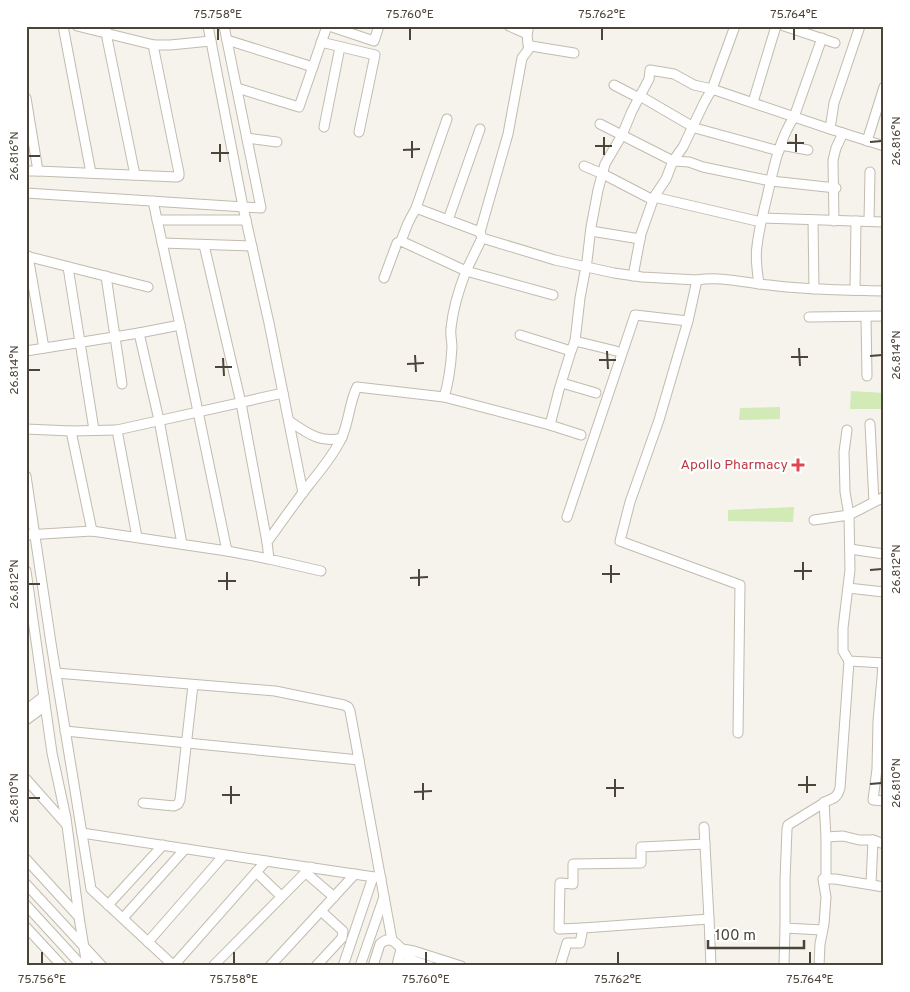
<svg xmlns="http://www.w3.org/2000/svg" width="910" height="992" font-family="Overpass,sans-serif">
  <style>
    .green { fill: #d2eab5 }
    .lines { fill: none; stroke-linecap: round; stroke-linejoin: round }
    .minor-casing { stroke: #c2bbae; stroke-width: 11 }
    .minor { stroke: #fff; stroke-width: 9 }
    .ticks { fill: none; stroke: #4b4439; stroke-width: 2 }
    .health-dot { fill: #e0444e; stroke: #fff; stroke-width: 2 }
    .labels { text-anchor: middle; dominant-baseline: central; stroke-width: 4.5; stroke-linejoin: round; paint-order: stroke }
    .health-label { font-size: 14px; fill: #be3a42; stroke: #fff; text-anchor: end }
    .neatline { fill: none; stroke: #4b4439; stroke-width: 2 }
    .ticks-label { font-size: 12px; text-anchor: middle; fill: #4b4439 }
  </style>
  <rect width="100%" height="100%" fill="#f6f3ec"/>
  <g class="green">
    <polygon points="851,391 884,393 884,409 850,409"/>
    <polygon points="780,407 780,419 739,420 740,408"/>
    <polygon points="794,507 793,522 728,521 728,510"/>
  </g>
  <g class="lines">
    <defs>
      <g id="minor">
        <polyline points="63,26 91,173"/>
        <polyline points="77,26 154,45 170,45 211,41"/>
        <polyline points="208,26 243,207 269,323 303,493"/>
        <polyline points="329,26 374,41 379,26"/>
        <polyline points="509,26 527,34"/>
        <polyline points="529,26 527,34 528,45 531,46"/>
        <polyline points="784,26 835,43"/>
        <polyline points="108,33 107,38 135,175"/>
        <polyline points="227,40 313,67"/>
        <polyline points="321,42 375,55 359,132"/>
        <path d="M531,46L522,58L508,134L480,232L482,238L555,260L614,273L642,277L697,280C721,276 745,283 769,285C807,290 846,290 884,291"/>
        <polyline points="531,46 574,53"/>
        <polyline points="614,85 639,98"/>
        <polyline points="237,88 299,107 327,26"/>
        <polyline points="640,96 695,128 779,151"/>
        <polyline points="26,98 38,171 177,177 179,176 179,173 154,50 154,45"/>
        <polyline points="753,102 776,26"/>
        <polyline points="600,124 673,161 689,162 703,167 771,181 836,188"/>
        <polyline points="324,127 340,47"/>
        <polyline points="830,129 834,103 860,26"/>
        <polyline points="247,138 277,142"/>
        <polyline points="867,141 884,87"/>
        <polyline points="781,145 808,150"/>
        <polyline points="584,166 603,174 653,200"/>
        <polyline points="26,171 38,171"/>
        <polyline points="26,193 261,208 224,26"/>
        <polyline points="654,197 761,222"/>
        <polyline points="153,201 180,325 227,551"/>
        <polyline points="416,208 480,232"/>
        <polyline points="762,218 884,222"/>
        <polyline points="157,220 246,220"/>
        <polyline points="448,220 480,129"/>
        <polyline points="813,220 814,289"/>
        <polyline points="834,221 833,160 836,148 843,133"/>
        <polyline points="869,221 870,172"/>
        <polyline points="591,231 640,239"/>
        <polyline points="482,238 466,271 553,295"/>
        <polyline points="401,241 408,223 416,208 447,119"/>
        <polyline points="162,243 252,246"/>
        <polyline points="204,245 241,403 267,542"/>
        <polyline points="26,256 148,287"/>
        <polyline points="28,256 44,348"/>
        <polyline points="68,267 94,430"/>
        <polyline points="106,276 122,384"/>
        <polyline points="633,276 641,234 654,197 666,179 673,161 683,147 704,103 712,89 735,26"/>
        <path d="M384,278L397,243L401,241L466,271C459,289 453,309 451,328C450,334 452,341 452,347C451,364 449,382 444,397"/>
        <polyline points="697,280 688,321 659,420 630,502 620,541 740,585 738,733"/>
        <path d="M759,284C757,271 755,258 757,246C759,229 763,213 767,197C773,170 779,140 794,117L822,38"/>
        <polyline points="855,290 856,221"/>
        <polyline points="809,317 884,316"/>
        <polyline points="866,317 867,376"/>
        <polyline points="180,325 139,333 159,420 182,544"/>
        <polyline points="520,335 571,351"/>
        <polyline points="575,341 616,351"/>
        <polyline points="26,351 139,333"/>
        <polyline points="562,383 596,393"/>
        <path d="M289,421C306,432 320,444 342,438"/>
        <polyline points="870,424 874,502"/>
        <polyline points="550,425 581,435"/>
        <polyline points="26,429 71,431 117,430"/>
        <polyline points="847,430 844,452 845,492 849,515 850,570 843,628 843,651 849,661 884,663"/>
        <polyline points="71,431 92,531"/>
        <polyline points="26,476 51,643 91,889 174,966"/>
        <polyline points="567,517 635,315 688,321"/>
        <polyline points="814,520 849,515 884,497"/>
        <polyline points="26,535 92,531 227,551 269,559"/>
        <polyline points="137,537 117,430 283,393"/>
        <polyline points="850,549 884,554"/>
        <polyline points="26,571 52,753 66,818 79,917 87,966"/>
        <path d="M321,571L269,559L267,542C281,523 294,504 308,486C320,471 333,456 341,439C349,423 349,403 357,387L444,397L550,425L559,390L571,351L575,341L580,298L587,261L591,227L598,190L605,164L622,135L632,111L649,79L650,70L674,74L694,85L712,89L830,129L884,146"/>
        <polyline points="848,588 884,592"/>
        <polyline points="883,663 882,678 878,721 877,769 873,800 884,801"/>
        <polyline points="56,673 275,691 344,705 348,707 350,711 392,940"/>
        <polyline points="26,710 44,696"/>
        <polyline points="26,720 45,706"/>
        <polyline points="65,731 359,760"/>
        <polyline points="26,779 66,824"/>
        <polyline points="824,802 826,837 826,879"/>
        <polyline points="143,803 174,806 178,804 180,800 193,685"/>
        <polyline points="82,833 266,861 381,878"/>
        <polyline points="826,837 843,836 859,840 873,840 884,844"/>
        <polyline points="26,859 79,917"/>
        <polyline points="256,872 281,896"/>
        <polyline points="305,872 334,897"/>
        <polyline points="26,884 102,966"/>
        <polyline points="871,884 873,840"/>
        <polyline points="26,905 82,966"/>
        <polyline points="108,905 163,845"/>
        <polyline points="123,918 185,849"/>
        <polyline points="709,919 711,966"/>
        <polyline points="26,927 62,966"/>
        <polyline points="583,928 559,929 560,883 573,884 573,864 641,863 641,847 705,844"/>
        <path d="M822,930L785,928V880L787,829L788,825L827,801C835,798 838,796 840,788L849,661"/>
        <polyline points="148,942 224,855"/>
        <polyline points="402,949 414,951 461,966"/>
        <polyline points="174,965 266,861"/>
        <polyline points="397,965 401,949"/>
        <polyline points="213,966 311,867"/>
        <polyline points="270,966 355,874"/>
        <polyline points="316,966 342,938 343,931 321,911"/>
        <polyline points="343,966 373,877"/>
        <polyline points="360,966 384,897"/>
        <path d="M373,966L380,944C394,931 401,952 411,959C416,962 424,964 430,966"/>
        <polyline points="397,966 404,963 411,966"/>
        <polyline points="560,966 567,943 580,943 583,928 709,919 704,827"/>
        <polyline points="784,966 785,928"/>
        <polyline points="819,966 820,944 824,924 826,897 823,879 835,879 884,887"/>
      </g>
    </defs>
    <use href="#minor" class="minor-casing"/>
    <use href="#minor" class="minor"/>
  </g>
  <path class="ticks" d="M218,28V40M410,28V40M602,28V40M794,28V40M796,134V152M604,137V155M412,141V158M870,142L882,141M787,143H804M220,144V162M595,146H612M403,150L420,149M211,153H229M28,156H40M799,348L800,366M607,351L608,369M415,355L416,372M870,356L882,355M791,357H808M223,358L224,376M599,360H616M407,364L424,363M215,367H232M28,370H40M803,562V580M611,565V583M419,569V586M870,570L882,569M794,571H812M227,572V590M602,574H620M410,578L428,577M218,581H236M28,584H40M807,776V793M615,779V797M423,783V800M870,784L882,783M798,785H816M231,786V804M606,788H624M414,792L432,791M222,795H240M28,798H40M42,952V964M234,952V964M426,952V964M618,952V964M810,952V964"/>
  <path class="health-dot" d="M795.5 457.5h5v5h5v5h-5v5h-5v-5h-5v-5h5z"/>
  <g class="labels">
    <g class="health-label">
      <text x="788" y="465">Apollo Pharmacy</text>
    </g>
  </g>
  <rect width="910" height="992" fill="none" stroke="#ffffff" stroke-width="55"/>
  <path d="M708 940v8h96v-8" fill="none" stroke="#4b4439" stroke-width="2.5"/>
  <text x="715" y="940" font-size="15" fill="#4b4439" stroke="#ffffff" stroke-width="4" paint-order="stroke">100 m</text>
  <rect x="28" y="28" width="854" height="936" class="neatline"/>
  <g class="ticks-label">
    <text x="218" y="18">75.758°E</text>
    <text x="410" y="18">75.760°E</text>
    <text x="602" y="18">75.762°E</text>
    <text x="794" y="18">75.764°E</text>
    <text transform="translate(896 141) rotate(-90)" y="4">26.816°N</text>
    <text transform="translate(14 156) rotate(-90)" y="4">26.816°N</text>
    <text transform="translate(896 355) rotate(-90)" y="4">26.814°N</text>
    <text transform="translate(14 370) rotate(-90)" y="4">26.814°N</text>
    <text transform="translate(896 569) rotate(-90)" y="4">26.812°N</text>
    <text transform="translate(14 584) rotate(-90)" y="4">26.812°N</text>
    <text transform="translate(896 783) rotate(-90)" y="4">26.810°N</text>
    <text transform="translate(14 798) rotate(-90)" y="4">26.810°N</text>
    <text x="42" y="983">75.756°E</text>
    <text x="234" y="983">75.758°E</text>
    <text x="426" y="983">75.760°E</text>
    <text x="618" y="983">75.762°E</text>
    <text x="810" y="983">75.764°E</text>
  </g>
</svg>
